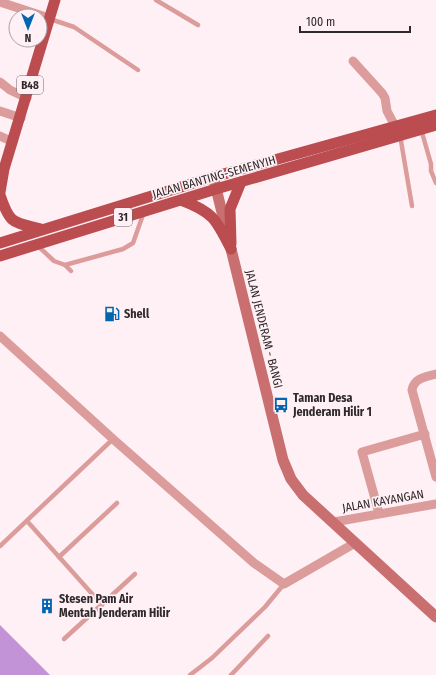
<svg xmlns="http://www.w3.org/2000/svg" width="436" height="675" font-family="'Fira Sans Condensed',sans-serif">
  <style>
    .water { fill: #c393d7 }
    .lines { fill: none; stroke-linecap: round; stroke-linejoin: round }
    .service { stroke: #db9c9b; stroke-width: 4.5 }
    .minor { stroke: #db9c9b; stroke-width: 9 }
    .secondary { stroke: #ca6f6f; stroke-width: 11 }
    .primary { stroke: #bb4c50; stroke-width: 11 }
    .labels { text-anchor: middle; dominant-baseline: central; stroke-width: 3.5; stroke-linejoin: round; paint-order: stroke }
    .shield { fill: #fef0f4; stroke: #6d6567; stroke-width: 1 }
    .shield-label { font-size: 11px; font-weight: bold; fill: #2f292b }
    .street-label { font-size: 12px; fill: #2f292b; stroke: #fef0f4 }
    .poi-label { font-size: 12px; font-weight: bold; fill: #2f292b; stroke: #fef0f4; text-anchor: start }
  </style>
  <rect width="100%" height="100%" fill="#fef0f4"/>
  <polygon class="water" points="0,625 50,675 0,675"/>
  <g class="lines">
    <g class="service">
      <polyline points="156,0 198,25"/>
      <polyline points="50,19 74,27 138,70"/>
      <polyline points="421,129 431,164 431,171 436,183"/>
      <polyline points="400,135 412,206"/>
      <polyline points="38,246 54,261 65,265 71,271"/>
      <polyline points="65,265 123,249 133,243 144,212"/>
      <polyline points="27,521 102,605"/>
      <polyline points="0,546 113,439"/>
      <polyline points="59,557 117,503"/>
      <polyline points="64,639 135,574"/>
      <polyline points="190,675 212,658 265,607 284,584"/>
      <polyline points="231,675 268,636"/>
    </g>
    <g class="minor">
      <polyline points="0,2 49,18"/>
      <polyline points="353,61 382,93 385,98 387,111 395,126"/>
      <polyline points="0,82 10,90 27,98"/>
      <polyline points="0,111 21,118"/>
      <polyline points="0,136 13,142"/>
      <polyline points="0,336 113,439 254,563 284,584 355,543"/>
      <path d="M436,374C425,377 414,378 412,390L436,477"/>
      <polyline points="379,513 362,452 425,434"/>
      <polyline points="334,522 436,504"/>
    </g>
    <polyline class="secondary" points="214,180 283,460 291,479 303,495 436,617"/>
    <g class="primary">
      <polyline points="0,192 4,169 55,0"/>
      <path d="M0,195C10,225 13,222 41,229"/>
      <path d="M181,200C213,212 216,219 231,249"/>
      <polyline points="0,243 213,177 436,115"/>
      <polyline points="231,244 230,209 241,182"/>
      <polyline points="0,256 216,189 436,125"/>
    </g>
  </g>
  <defs>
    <symbol id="fuel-bare" viewBox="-9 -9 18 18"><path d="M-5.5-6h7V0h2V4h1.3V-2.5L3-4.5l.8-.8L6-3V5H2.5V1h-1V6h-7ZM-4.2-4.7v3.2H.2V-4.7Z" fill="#0265b1" stroke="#fef0f4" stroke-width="2.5" paint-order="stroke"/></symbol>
    <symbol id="bus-bare" viewBox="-9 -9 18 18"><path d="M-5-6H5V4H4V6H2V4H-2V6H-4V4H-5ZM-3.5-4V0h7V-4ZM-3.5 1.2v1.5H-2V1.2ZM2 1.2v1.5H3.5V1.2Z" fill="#0265b1" stroke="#fef0f4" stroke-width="2.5" paint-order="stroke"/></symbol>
    <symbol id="building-bare" viewBox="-9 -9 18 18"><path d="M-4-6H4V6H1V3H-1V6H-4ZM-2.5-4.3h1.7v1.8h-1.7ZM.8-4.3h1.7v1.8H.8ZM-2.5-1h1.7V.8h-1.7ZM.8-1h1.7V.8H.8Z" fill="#0265b1" stroke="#fef0f4" stroke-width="2.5" paint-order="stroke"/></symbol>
  </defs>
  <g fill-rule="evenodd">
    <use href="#fuel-bare" x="101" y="303" width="22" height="22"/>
    <use href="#bus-bare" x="270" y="394" width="22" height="22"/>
    <use href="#building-bare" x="36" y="595" width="22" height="22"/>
  </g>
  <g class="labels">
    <g class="shield">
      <rect x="17" y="76" width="26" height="18" rx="3"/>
      <rect x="114" y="208" width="18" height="18" rx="3"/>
    </g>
    <g class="shield-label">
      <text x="30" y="85">B48</text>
      <text x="123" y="217">31</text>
    </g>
    <g class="street-label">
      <text transform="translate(214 177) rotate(-16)">JALAN BANTING-SEMENYIH</text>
      <text transform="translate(264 329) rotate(76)">JALAN JENDERAM - BANGI</text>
      <text transform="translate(383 501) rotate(-10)">JALAN KAYANGAN</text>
    </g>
    <g class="poi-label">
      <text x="124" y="314">Shell</text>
      <text x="293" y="398">Taman Desa<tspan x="293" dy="14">Jenderam Hilir 1</tspan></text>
      <text x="59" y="599">Stesen Pam Air<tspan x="59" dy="14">Mentah Jenderam Hilir</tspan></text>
    </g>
  </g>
  <g transform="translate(28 28) rotate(180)"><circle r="19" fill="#fef0f4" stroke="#aba0a4"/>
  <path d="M0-3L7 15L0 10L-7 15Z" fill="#0265b1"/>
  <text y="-6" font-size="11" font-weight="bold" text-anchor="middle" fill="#2f292b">N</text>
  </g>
  <path d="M300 26v6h110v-6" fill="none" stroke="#2f292b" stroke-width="2"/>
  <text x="306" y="26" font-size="12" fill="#2f292b" stroke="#fef0f4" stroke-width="3" paint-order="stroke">100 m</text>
</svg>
